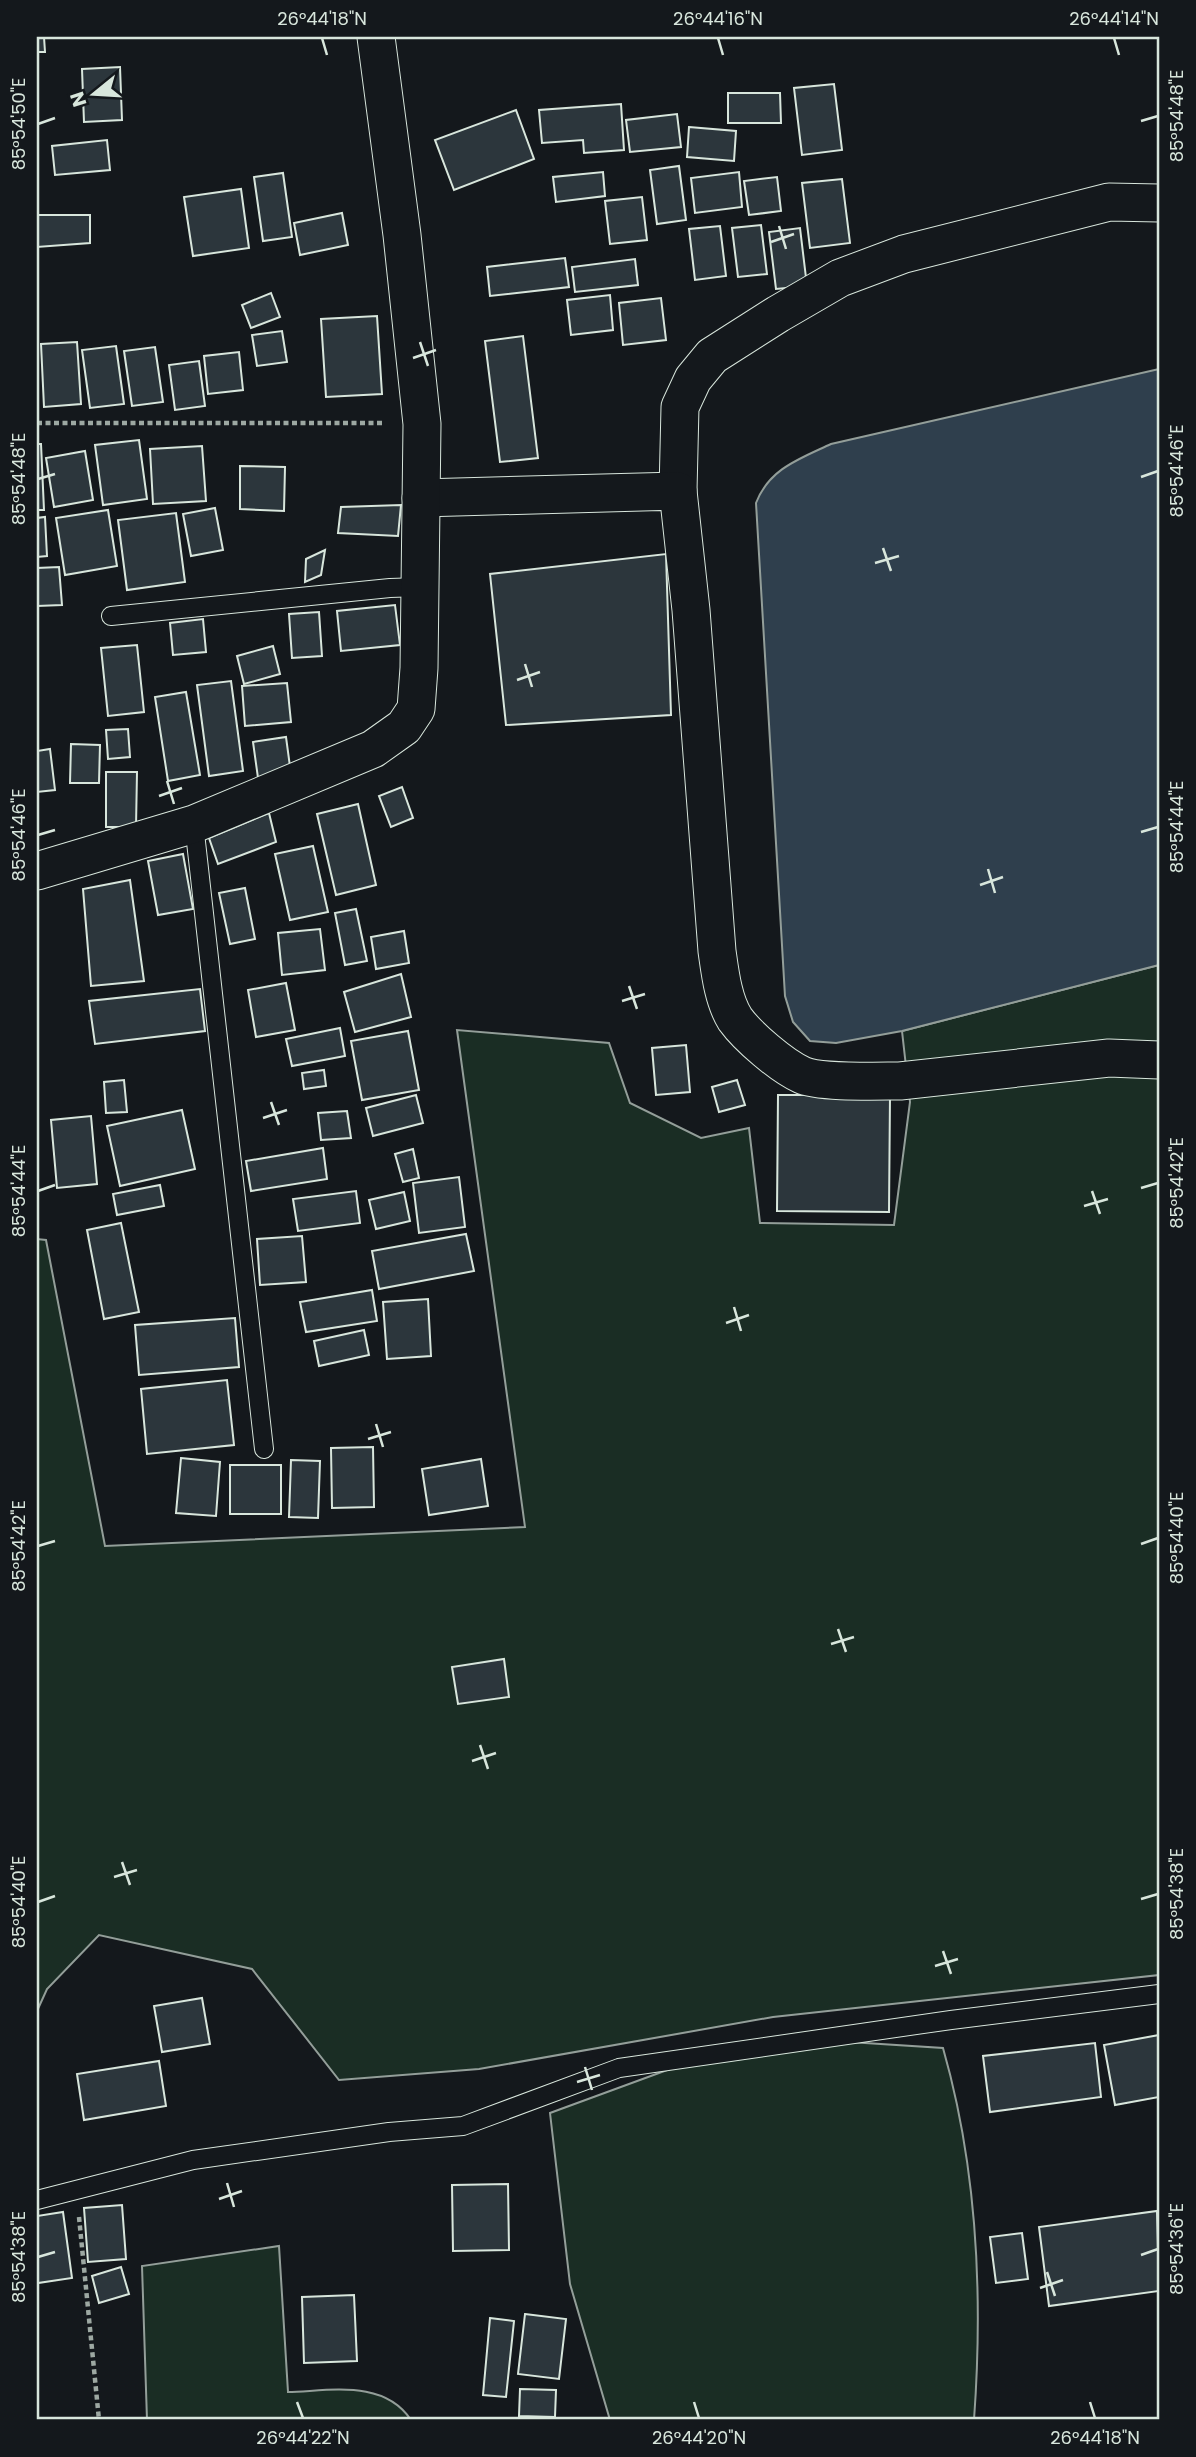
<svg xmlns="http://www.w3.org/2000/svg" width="1196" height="2457" font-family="Poppins,sans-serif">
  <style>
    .green { fill: #1a2d24; stroke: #939e99; stroke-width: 2 }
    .water { fill: #2f3f4d; stroke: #939e99; stroke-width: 2 }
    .building { fill: #2c363c; stroke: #d8e6dc; stroke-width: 2 }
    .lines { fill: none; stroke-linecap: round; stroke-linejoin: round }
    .service-casing { stroke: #d8e6dc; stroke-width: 20 }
    .minor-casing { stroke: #d8e6dc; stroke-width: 39 }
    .path { stroke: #9da8a2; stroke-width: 4.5; stroke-dasharray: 5 3.5; stroke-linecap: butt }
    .service { stroke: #14181c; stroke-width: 18 }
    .minor { stroke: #14181c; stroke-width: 37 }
    .ticks { fill: none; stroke: #d8e6dc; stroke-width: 2.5 }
    .neatline { fill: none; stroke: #d8e6dc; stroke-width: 2.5 }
    .ticks-label { font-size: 18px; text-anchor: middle; fill: #d8e6dc }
  </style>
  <rect width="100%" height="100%" fill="#14181c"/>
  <g class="green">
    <polygon points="1159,965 1159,1975 773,2017 479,2069 339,2080 252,1969 99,1935 47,1989 37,2011 37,1239 46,1240 105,1546 525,1527 457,1030 609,1043 630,1103 701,1138 749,1128 760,1223 894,1225 910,1102 902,1031"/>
    <path d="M818,2040L943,2048C977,2167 983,2297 974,2420H610L570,2284L550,2113L708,2055Z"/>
    <path d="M279,2246L288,2392C330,2391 384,2379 411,2420H147L142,2266Z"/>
  </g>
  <path class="water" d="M1159,369V965L902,1031L836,1043L810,1041L793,1022L785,996L756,503C769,469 799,459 831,444Z"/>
  <g class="building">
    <polygon points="37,37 44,37 45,52 37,52"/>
    <polygon points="120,67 122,120 84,122 82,69"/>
    <polygon points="834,84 842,150 802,155 794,88"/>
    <polygon points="728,93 780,93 781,123 728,123"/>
    <polygon points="621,104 624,150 584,153 583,140 542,143 539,110"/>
    <polygon points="516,110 534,159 454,190 435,140"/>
    <polygon points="677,114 681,147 630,152 626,120"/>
    <polygon points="689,127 736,131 734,161 687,157"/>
    <polygon points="107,140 110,170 55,175 52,146"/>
    <polygon points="679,166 686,220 657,224 650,170"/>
    <polygon points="603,172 605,196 556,202 553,177"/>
    <polygon points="739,172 742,207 695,213 691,178"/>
    <polygon points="283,173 292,237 263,241 254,177"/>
    <polygon points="777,177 781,211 749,215 744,181"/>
    <polygon points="842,179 850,243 810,248 802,183"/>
    <polygon points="241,189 249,248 193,256 184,197"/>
    <polygon points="642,197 647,240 610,244 605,201"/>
    <polygon points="342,213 348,245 300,255 294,223"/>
    <polygon points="37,215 90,215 90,243 37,247"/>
    <polygon points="761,225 767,274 738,277 732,228"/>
    <polygon points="720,226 726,276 695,280 689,229"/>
    <polygon points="800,228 807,286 776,289 769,232"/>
    <polygon points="565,258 569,287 490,296 487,267"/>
    <polygon points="635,259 638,285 575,292 572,267"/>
    <polygon points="271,293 280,317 251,328 242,305"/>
    <polygon points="610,295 613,330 571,335 567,300"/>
    <polygon points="661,298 666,340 623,345 619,303"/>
    <polygon points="377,316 382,394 326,397 321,319"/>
    <polygon points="282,331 287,362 257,366 252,335"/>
    <polygon points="523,336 538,458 500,462 485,341"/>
    <polygon points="77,342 81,404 44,407 41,344"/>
    <polygon points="116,346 124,404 90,408 82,350"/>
    <polygon points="155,347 163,402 132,406 124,351"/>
    <polygon points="239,352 243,390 208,394 204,356"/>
    <polygon points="199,361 205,406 175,410 169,365"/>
    <polygon points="139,440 147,499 103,505 95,445"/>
    <polygon points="37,444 41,444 44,510 37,510"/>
    <polygon points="202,446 206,501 153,504 150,449"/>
    <polygon points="85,451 93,500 54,507 46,458"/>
    <polygon points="240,466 285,467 284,511 240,509"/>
    <polygon points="401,505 398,536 338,533 341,507"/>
    <polygon points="215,508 223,550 191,556 183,514"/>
    <polygon points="108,510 117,566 65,575 56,518"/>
    <polygon points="176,513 185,582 127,590 118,520"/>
    <polygon points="45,517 47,556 37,557 37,518"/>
    <polygon points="325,550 321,575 305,582 306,559"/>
    <polygon points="666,554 671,715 506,725 490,574"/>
    <polygon points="59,567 62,605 37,606 37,568"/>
    <polygon points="395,605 400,645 341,651 337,611"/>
    <polygon points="319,612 322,656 292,658 289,614"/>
    <polygon points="203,619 206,652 173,655 170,623"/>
    <polygon points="137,645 144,712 108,716 101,648"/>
    <polygon points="273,646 280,674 244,684 237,656"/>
    <polygon points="231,681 243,771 209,776 197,685"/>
    <polygon points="287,683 291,722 245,726 242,686"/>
    <polygon points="186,692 200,775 168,781 155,697"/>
    <polygon points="128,729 130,757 108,759 106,730"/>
    <polygon points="286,737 291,774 258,778 253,742"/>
    <polygon points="71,744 100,745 99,783 70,783"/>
    <polygon points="50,749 55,790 37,792 37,751"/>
    <polygon points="106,772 137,772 136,827 106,827"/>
    <polygon points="402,787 413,818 391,827 379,796"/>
    <polygon points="358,804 376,885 336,895 317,814"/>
    <polygon points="269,813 276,842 218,864 209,838"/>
    <polygon points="313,846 328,912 290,920 275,854"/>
    <polygon points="183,854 193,909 158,915 148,861"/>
    <polygon points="130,880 144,981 91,986 83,889"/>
    <polygon points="245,888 255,939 230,944 219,893"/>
    <polygon points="356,909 367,961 345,965 335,913"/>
    <polygon points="320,929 325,970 282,975 278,933"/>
    <polygon points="404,931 409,963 376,969 371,937"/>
    <polygon points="401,974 411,1017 355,1032 344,992"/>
    <polygon points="286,983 295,1030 256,1037 248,990"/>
    <polygon points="200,989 205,1031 95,1044 89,1001"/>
    <polygon points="340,1028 345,1056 292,1066 286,1039"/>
    <polygon points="408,1031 419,1090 362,1100 351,1041"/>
    <polygon points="686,1045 690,1092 656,1095 652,1048"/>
    <polygon points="324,1070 326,1086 304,1089 302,1073"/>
    <polygon points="124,1080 127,1112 106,1113 104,1082"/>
    <polygon points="737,1080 745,1105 719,1112 712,1087"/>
    <polygon points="416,1095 423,1123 373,1136 366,1108"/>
    <polygon points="778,1095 890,1095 889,1212 777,1211"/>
    <polygon points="182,1110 195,1169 120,1186 107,1126"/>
    <polygon points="347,1111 351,1138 321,1140 318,1113"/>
    <polygon points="91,1116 97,1184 57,1188 51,1120"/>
    <polygon points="323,1148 327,1179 251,1191 246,1161"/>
    <polygon points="413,1149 419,1178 403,1182 395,1154"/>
    <polygon points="459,1177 465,1227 419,1233 413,1183"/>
    <polygon points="160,1185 164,1206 117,1215 113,1194"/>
    <polygon points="356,1191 360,1223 298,1231 293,1199"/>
    <polygon points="404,1192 410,1221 376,1229 369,1200"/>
    <polygon points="121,1223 139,1312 104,1319 87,1230"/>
    <polygon points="466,1234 474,1271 379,1289 372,1251"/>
    <polygon points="302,1236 306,1282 260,1285 257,1239"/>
    <polygon points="372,1290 377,1321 306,1332 300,1302"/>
    <polygon points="428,1299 431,1356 387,1359 383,1302"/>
    <polygon points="235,1318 239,1367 139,1375 135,1325"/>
    <polygon points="364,1330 369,1355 319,1366 314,1341"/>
    <polygon points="227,1380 234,1445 147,1454 141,1389"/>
    <polygon points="373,1447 374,1507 332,1508 331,1448"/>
    <polygon points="181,1458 220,1462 216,1516 176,1513"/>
    <polygon points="481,1459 488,1506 429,1515 422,1469"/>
    <polygon points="291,1460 320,1461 318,1518 289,1517"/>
    <rect x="230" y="1465" width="51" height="49"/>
    <polygon points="504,1659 509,1697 458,1704 452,1667"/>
    <polygon points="202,1998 210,2044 162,2052 154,2006"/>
    <polygon points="1159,2035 1159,2097 1115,2105 1104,2045"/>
    <polygon points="1095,2043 1101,2097 990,2112 983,2056"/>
    <polygon points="159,2061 166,2106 84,2120 77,2074"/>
    <polygon points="508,2184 509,2250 453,2251 452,2185"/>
    <polygon points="122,2205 126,2259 88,2262 84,2208"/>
    <polygon points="1157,2211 1159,2291 1049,2306 1039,2227"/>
    <polygon points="63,2212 72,2278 38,2283 37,2216"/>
    <polygon points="1022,2233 1028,2279 996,2283 990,2237"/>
    <polygon points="121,2267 129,2294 99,2303 92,2276"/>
    <polygon points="354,2295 357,2361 304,2363 302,2297"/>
    <polygon points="525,2314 566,2319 559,2379 518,2374"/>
    <polygon points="490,2318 514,2321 506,2397 483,2395"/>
    <polygon points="520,2389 556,2390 555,2417 519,2416"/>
  </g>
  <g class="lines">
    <defs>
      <g id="service">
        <polyline points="111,616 390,588 420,587"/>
        <polyline points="194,824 264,1449"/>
        <polyline points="37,2200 193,2160 389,2132 463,2126 619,2068 951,2020 1159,1994"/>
      </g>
      <g id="minor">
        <polyline points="678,491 680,407 693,379 712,356 778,314 840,278 904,254 1109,202 1159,203"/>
        <path d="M421,498L678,491L691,610L717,951C720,972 723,1000 735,1019C748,1037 782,1066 802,1075C819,1083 878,1081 900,1081L1109,1058L1159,1060"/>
        <polyline points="37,871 194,824 373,749 404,727 416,709 419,668 422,424 402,235 376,37"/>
      </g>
    </defs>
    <use href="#service" class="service-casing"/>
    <use href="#minor" class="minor-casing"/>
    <g class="path">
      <polyline points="37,423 383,423"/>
      <polyline points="79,2217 99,2420"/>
    </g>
    <use href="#service" class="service"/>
    <use href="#minor" class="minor"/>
  </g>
  <path class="ticks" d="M322,38L327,55M718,38L723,55M1114,38L1119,55M1141,121L1158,116M38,124L55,118M779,226L786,249M771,242L794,234M420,342L428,366M413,358L436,350M1141,477L1158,471M38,479L55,474M883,548L891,571M875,563L899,556M525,664L532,687M517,680L540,672M167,781L174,804M159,796L182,788M1141,832L1158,827M38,835L55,830M988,869L995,893M980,885L1003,877M629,986L637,1009M622,1001L645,994M271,1102L279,1125M263,1118L287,1110M1141,1188L1158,1183M38,1191L55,1185M1092,1191L1100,1214M1084,1206L1108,1199M734,1307L741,1331M726,1323L749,1315M376,1424L383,1447M368,1439L391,1432M1141,1544L1158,1538M38,1546L55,1541M838,1629L846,1652M831,1644L854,1637M480,1745L488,1769M472,1761L496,1753M122,1862L130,1885M114,1877L137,1870M1141,1899L1158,1894M38,1902L55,1896M943,1951L951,1974M935,1966L958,1959M585,2067L592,2090M577,2082L600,2075M227,2183L234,2207M219,2199L242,2191M1141,2255L1158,2249M38,2257L55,2252M1047,2272L1055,2296M1040,2288L1063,2280M297,2402L303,2418M694,2402L699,2418M1090,2402L1095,2418"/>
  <rect width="1196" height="2457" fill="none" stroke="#14181c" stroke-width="77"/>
  <g transform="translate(94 94) rotate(252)" stroke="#14181c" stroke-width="5" paint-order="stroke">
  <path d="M0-5L12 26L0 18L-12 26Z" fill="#d8e6dc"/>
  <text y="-10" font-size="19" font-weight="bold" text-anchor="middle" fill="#d8e6dc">N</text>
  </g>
  <rect x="38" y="38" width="1120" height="2380" class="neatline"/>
  <g class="ticks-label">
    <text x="322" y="25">26°44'18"N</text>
    <text x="718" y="25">26°44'16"N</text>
    <text x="1114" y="25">26°44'14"N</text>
    <text transform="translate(1177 116) rotate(-90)" y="6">85°54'48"E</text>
    <text transform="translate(19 124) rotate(-90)" y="6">85°54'50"E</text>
    <text transform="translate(1177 471) rotate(-90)" y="6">85°54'46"E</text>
    <text transform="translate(19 479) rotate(-90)" y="6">85°54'48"E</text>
    <text transform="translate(1177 827) rotate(-90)" y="6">85°54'44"E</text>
    <text transform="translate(19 835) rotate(-90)" y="6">85°54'46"E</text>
    <text transform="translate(1177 1183) rotate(-90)" y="6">85°54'42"E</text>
    <text transform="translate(19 1191) rotate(-90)" y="6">85°54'44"E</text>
    <text transform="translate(1177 1538) rotate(-90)" y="6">85°54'40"E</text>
    <text transform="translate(19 1546) rotate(-90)" y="6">85°54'42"E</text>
    <text transform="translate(1177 1894) rotate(-90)" y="6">85°54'38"E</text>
    <text transform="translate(19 1902) rotate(-90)" y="6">85°54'40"E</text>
    <text transform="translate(1177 2249) rotate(-90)" y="6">85°54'36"E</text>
    <text transform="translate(19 2257) rotate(-90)" y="6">85°54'38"E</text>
    <text x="303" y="2444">26°44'22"N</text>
    <text x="699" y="2444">26°44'20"N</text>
    <text x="1095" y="2444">26°44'18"N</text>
  </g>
</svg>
